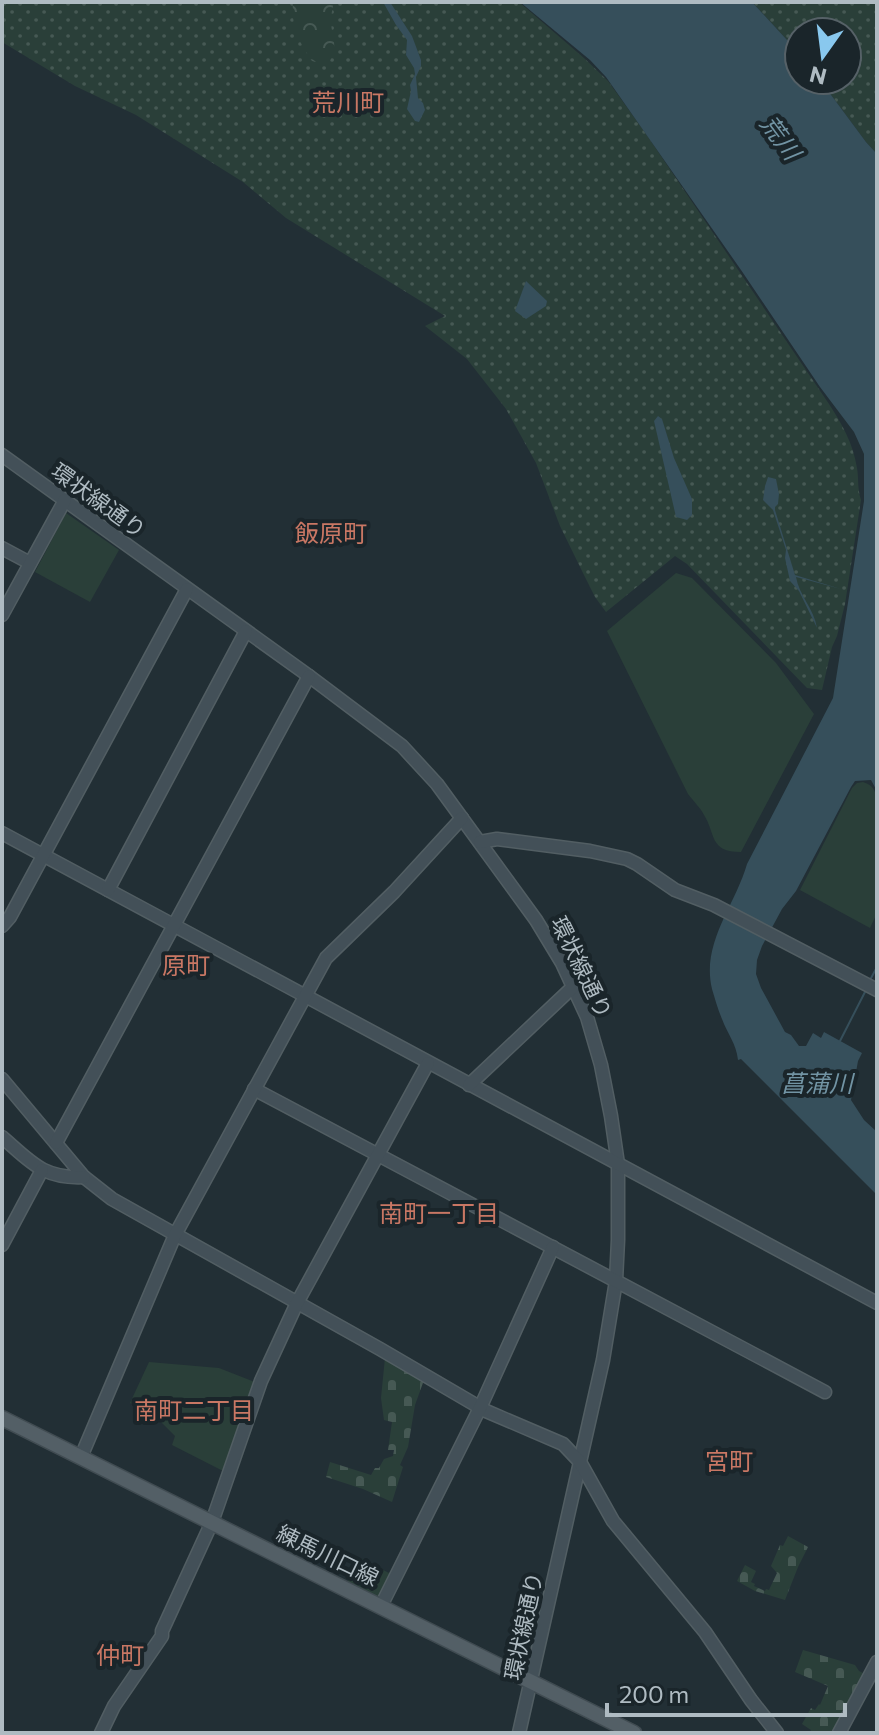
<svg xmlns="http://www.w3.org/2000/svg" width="879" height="1735" font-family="Commissioner,'Noto Sans JP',sans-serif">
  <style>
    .grass { fill: url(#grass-dots) }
    .forest { fill: url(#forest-crowns) }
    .cemetery { fill: url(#cemetery-stones) }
    .green { fill: #2a3f39 }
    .water { fill: #364f5b }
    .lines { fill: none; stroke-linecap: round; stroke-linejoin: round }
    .stream { stroke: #364f5b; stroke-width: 2 }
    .secondary-casing { stroke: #525e63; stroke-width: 15 }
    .primary-casing { stroke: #414c52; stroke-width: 17 }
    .secondary { stroke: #435058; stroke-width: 12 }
    .primary { stroke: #535f66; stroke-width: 14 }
    .labels { text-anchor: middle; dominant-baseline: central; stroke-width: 8; stroke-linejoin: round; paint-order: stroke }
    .street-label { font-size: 22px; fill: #afbbc2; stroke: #1a252a }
    .neighbourhood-label { font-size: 24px; fill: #c97764; stroke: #1a252a }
    .water-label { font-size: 24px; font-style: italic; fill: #7294a4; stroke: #1a252a }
  </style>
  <defs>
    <pattern id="grass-dots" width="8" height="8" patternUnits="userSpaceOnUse" patternTransform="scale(2)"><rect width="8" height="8" fill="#2a3f39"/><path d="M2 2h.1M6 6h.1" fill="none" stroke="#465954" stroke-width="1.8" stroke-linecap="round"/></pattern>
    <pattern id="forest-crowns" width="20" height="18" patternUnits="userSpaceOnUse" patternTransform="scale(2)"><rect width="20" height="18" fill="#2a3f39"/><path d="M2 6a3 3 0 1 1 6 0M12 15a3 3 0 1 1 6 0" fill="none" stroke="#465954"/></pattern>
    <pattern id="cemetery-stones" width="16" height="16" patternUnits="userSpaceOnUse" patternTransform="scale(2)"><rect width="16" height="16" fill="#2a3f39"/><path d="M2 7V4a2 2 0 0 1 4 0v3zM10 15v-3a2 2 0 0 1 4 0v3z" fill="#465954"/></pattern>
  </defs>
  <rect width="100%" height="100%" fill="#222f35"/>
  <g class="grass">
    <path d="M2,2H519L584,58L608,81L644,131L829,404C842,424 853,443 857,468C859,480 857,487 861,500L845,604L837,636L832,647L822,690L807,688L687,564L675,556L606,612L595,597L583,573L560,526L536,463L506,409L467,359L425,326L445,316L286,218L243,182L136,115L75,86L2,42Z"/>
    <polygon points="752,2 877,2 877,154 866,142 820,80 847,80 847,32 799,32 799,53"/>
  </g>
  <path class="forest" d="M293,2H334C332,9 331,16 331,24C333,41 339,49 327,65L312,61C299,42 291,26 293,2Z"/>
  <g class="cemetery">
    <polygon points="385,1358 424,1380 415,1405 408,1447 400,1465 403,1467 392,1502 363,1489 326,1477 330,1462 371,1475 375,1468 379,1468 384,1459 393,1456 394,1450 388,1450 392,1422 384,1420 381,1398"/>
    <polygon points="788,1536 808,1547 798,1567 785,1600 755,1591 737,1581 745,1565 756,1571 751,1582 755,1584 754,1586 765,1591 766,1589 769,1590 777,1573 771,1566 780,1545 783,1546"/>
    <polygon points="803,1650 855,1665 859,1671 865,1674 833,1733 810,1733 811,1730 802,1724 811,1708 815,1710 819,1704 820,1705 828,1686 795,1672"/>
  </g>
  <g class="green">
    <polygon points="66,513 119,550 90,602 35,572"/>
    <path d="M676,573L692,578L776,663L814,714L741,852C709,852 716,834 704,815C700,807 693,801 688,794L607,631Z"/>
    <path d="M863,782C872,785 875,789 877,799V913L870,928L800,890L852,788L857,783Z"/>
    <polygon points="149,1362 219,1368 257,1383 225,1472 172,1445 175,1436 153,1414 130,1403"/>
    <polygon points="360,1558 391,1574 379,1599 347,1583"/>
  </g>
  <g class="water">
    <polygon points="383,2 390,2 412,36 421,60 421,66 416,77 418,98 423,103 425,110 419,122 415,121 407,109 411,91 410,85 415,74 414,68 406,55 407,40 396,25"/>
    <path d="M520,2H752L799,53V80H820L866,142L877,154V791L871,780L855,781L851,787L796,891L782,909L762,946L757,960L756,974L761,988L785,1032L791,1035L799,1046H806L813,1033L821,1038L824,1032L862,1053L858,1061L851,1100L864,1120L877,1132V1195L741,1059L738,1060C736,1043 728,1035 722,1019C718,1010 715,999 712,989C701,943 735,906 747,864L833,698L864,501V454L854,432L820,387L741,270L606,77L590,60Z"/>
    <polygon points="526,281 547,301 546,306 526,319 515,311"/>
    <polygon points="658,416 662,419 674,458 692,499 692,515 687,520 676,517 654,421"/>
    <path d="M768,477L776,479L779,494L778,504L775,507V510L795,575L841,589L796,577C799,595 814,609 817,628L799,591L790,581L785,558L786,550L773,510L763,500L765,486Z"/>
  </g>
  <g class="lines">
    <g class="stream">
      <polyline points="870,980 877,967"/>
      <polyline points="840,1041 866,990"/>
    </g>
    <defs>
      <g id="secondary">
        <polyline points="2,455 309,676 402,746 437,784 536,920 562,963 587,1017 601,1065 611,1116 618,1164 618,1240 616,1281 603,1360 519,1733"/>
        <polyline points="2,548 30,563"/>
        <polyline points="2,615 65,500"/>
        <polyline points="2,833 877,1303"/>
        <polyline points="480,842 497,839 590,851 627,859 637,864 675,890 714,905 877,990"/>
        <polyline points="108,890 246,631"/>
        <polyline points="2,926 10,917 187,589"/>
        <polyline points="2,1079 84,1177 112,1199 380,1349 486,1411 563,1444 580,1462 613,1521 705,1632 751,1700 777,1733"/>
        <polyline points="469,1085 574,986"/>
        <polyline points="254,1089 825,1392"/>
        <path d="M2,1137C31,1162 43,1179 84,1177"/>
        <polyline points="56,1143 309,676"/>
        <polyline points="2,1245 42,1170"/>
        <polyline points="81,1457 175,1235 326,958 394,892 462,818"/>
        <polyline points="381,1606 480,1408 553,1247"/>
        <polyline points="101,1733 114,1706 162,1636 162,1631 212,1522 261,1381 297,1303 428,1063"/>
        <polyline points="839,1733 877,1662"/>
      </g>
      <polyline id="primary" points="2,1418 634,1733"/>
    </defs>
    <use href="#secondary" class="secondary-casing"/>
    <use href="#primary" class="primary-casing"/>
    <use href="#secondary" class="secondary"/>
    <use href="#primary" class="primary"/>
  </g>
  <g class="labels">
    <g class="street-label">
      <text transform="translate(99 500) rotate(36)">環状線通り</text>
      <text transform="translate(582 967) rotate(64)">環状線通り</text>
      <text transform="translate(328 1555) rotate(26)">練馬川口線</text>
      <text transform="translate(523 1626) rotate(-78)">環状線通り</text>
    </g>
    <g class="neighbourhood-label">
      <text x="348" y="101">荒川町</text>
      <text x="331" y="532">飯原町</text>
      <text x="186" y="964">原町</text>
      <text x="439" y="1212">南町一丁目</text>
      <text x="194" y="1409">南町二丁目</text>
      <text x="729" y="1460">宮町</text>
      <text x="120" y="1654">仲町</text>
    </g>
    <g class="water-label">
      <text transform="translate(781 137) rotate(53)">荒川</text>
      <text x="817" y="1082">菖蒲川</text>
    </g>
  </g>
  <rect width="879" height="1735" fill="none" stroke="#afbbc2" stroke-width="8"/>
  <g transform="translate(823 56) rotate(194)"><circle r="38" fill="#1a252a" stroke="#566167" stroke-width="2"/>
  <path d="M0-6L14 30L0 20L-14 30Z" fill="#89c8ee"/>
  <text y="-12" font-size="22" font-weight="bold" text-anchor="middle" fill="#afbbc2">N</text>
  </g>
  <path d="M607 1703v12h238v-12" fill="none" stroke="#afbbc2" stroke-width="4"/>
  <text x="619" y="1703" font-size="24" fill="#afbbc2" stroke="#1a252a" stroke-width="6" paint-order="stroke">200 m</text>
</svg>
